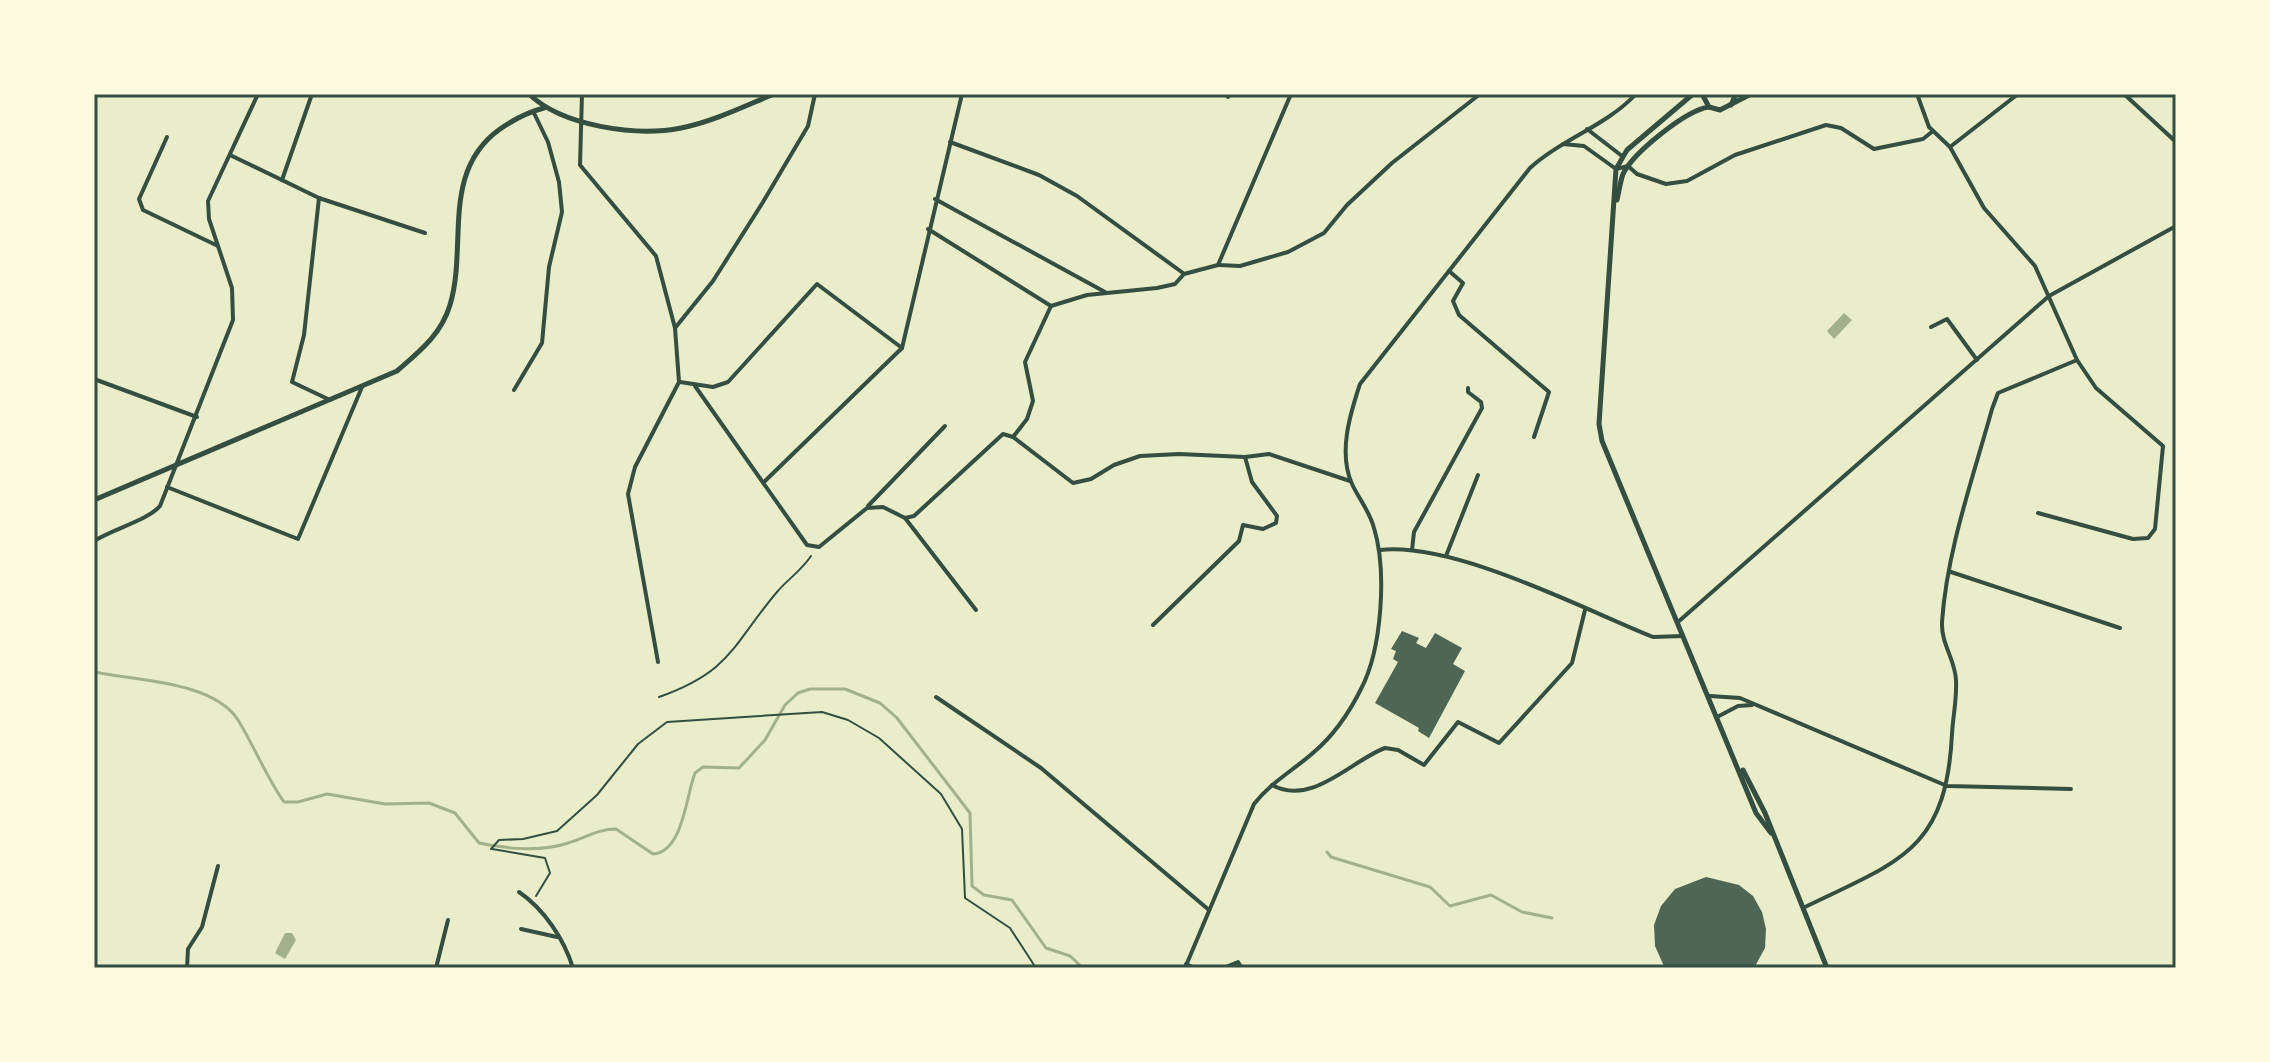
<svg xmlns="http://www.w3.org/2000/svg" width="2270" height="1062" font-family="Arial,sans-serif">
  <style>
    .water { fill: #a3b18a }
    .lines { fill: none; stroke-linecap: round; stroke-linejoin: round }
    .stream { stroke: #a3b18a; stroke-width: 3 }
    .building { fill: #4f6655 }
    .path { stroke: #344e41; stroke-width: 2 }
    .minor { stroke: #344e41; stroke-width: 4 }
    .tertiary { stroke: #344e41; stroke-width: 5 }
    .secondary { stroke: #344e41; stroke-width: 5 }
    .neatline { fill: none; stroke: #344e41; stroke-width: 3 }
  </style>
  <rect width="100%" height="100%" fill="#e9edc9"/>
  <g class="water">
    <polygon points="1844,313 1852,320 1834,339 1827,331"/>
    <polygon points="285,933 292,933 296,940 285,959 275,953"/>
  </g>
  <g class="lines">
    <g class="stream">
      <path d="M94,672C137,681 213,681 238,720C254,746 267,778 284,802H298L327,794L385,804L429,803L455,813L479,843C506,849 542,852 568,843C586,838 597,829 616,829L653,854C683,852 686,796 695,773L703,767L739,768L765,740L785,705L798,693L810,689H845L880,703L897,718L970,813L972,886L984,895L1012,900L1046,948L1070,956L1083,968"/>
      <polyline points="1327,852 1331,857 1430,887 1450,906 1491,895 1522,912 1552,918"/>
    </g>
  </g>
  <g class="building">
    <polygon points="1402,631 1419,638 1416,643 1426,648 1435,633 1462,648 1453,664 1465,671 1429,738 1418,731 1419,728 1375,703 1398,662 1393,659 1396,651 1391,649"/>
    <polygon points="1706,877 1739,885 1753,896 1762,912 1766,929 1765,948 1754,968 1666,968 1663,964 1655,946 1654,925 1661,906 1675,889"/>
  </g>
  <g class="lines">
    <g class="path">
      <path d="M659,697C732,671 732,645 777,592C788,579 801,571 811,556"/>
      <polyline points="491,849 499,840 523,839 557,831 597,795 638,744 667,722 822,712 848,720 879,738 941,794 962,829 965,898 1010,928 1036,968"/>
      <polyline points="492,849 545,858 550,873 536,896"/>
    </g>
    <g class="minor">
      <polyline points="451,94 470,94"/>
      <polyline points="582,94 580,165 656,256 675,328"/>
      <polyline points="2124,94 2176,142"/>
      <polyline points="1427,95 1427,94"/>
      <polyline points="1228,97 1228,94"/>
      <polyline points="1587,129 1622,156"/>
      <polyline points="167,137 139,199 143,210 218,246"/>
      <polyline points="950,142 1039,175 1077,196 1183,273"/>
      <polyline points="1563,144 1584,146 1616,169 1628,166 1637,174 1666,184 1687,181 1735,155 1826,125 1841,128 1874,149 1923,139 1933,131"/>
      <polyline points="1950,147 2018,94"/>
      <polyline points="230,155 319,198 425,233"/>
      <polyline points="282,180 312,94"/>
      <polyline points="319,198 304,335 292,382 330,400"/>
      <polyline points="935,199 1105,292"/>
      <polyline points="928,229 1051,306"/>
      <polyline points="1218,265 1240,266 1288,252 1324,233 1347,205 1392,163 1480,94"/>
      <polyline points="1449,271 1463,283 1453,301 1459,315 1549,392 1534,437"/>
      <polyline points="1931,327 1947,319 1977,360"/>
      <polyline points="902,348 962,94"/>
      <polyline points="94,379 197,417"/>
      <polyline points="680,382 713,387 728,382 817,284 902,348"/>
      <polyline points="695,386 807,545 819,547 867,508 883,507 905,518 914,516 1003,434 1013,437"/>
      <polyline points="514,390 542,343 549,267 562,212 559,182 548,142 533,111"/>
      <polyline points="1013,437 1027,419 1033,401 1025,362 1051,306 1087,295 1157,288 1175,284 1184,274 1218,265 1291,94"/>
      <polyline points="1013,437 1073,483 1091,479 1114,465 1140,456 1179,454 1245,457 1269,454 1350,481"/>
      <polyline points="765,481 902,348"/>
      <polyline points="167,487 298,539 362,387"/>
      <polyline points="868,506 945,426"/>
      <polyline points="2038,513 2133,539 2148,538 2155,529 2163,446 2096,388 2077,360"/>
      <polyline points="905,518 976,610"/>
      <path d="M94,541C113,529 148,520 160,506L233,320L232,288L209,219L208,201L258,94"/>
      <path d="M1380,550C1455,542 1581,608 1653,637L1683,636"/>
      <polyline points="1412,550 1414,532 1482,408 1481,402 1468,392 1468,388"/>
      <polyline points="1446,556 1478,475"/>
      <polyline points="1951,572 2120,628"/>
      <polyline points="1678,622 2049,296 2176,226"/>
      <polyline points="1153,625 1239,541 1243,525 1263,529 1276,523 1277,516 1252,482 1245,457"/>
      <polyline points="658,662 628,494 635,467 679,382 675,328 713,281 763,202 808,126 815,94"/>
      <polyline points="1710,696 1740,698 1947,786 2071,789"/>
      <polyline points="936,697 1041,768 1209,910"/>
      <polyline points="1719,716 1738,706 1752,705"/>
      <path d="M1272,785C1312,807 1352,760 1385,748L1398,750L1424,765L1458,722L1499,743L1572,663L1585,610"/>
      <path d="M519,892C544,909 564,939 573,968"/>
      <path d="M1803,908C1899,861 1946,852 1952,734C1953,716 1957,699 1956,680C1955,659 1941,644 1942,622C1947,550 1973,478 1992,409L1998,393L2077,360L2035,266L1984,208L1950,147L1929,127L1917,94"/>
      <polyline points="521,929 557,937"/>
      <polyline points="1186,964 1195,968"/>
      <polyline points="187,968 188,949 202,927 218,866"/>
      <polyline points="436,968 448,920"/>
      <path d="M1185,968L1254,804C1271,782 1294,770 1314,752C1333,736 1350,711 1361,689C1382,649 1387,571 1374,528C1370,512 1359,499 1352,484C1338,453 1350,414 1360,384L1530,168C1562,139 1606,126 1636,94"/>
      <polyline points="1223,968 1238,962 1242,968"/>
    </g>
    <path class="tertiary" d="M94,500L397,371C419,352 441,335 450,305C468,245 440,172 500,129C513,120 528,112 544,108"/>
    <g class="secondary">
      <path d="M529,94C562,126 636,137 681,128C712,122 745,106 774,94"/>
      <polyline points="1693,94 1627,150 1616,169 1599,424 1602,441 1756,813 1771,833"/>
      <polyline points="1702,94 1709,107 1720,110 1751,94"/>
      <polyline points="1731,105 1736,94"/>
      <path d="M1617,200C1619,192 1620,182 1623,174C1633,153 1686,110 1709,107"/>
      <polyline points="1743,770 1765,813 1827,968"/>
    </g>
  </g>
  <rect width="2270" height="1062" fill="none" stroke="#fefae0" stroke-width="192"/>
  <rect x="96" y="96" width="2078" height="870" class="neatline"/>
</svg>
